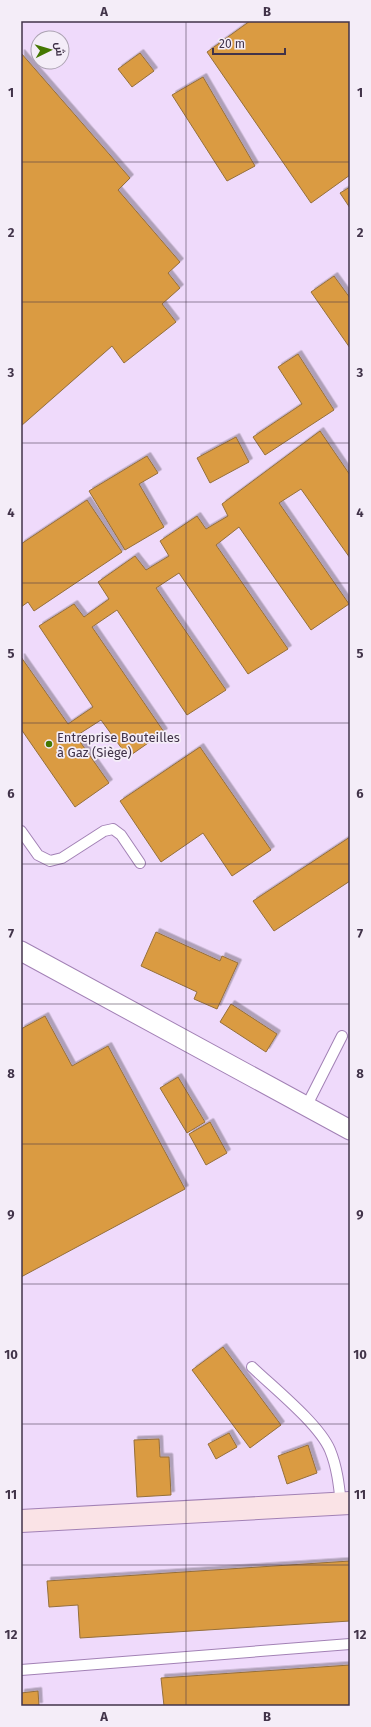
<svg xmlns="http://www.w3.org/2000/svg" width="371" height="1727" font-family="'Fira Sans',Cairo,sans-serif">
  <style>
    .building { fill: #da9b42; stroke: #956f3b; filter: url(#shadow) }
    .lines { fill: none; stroke-linecap: round; stroke-linejoin: round }
    .service-casing { stroke: #a281b5; stroke-width: 12 }
    .minor-casing { stroke: #a281b5; stroke-width: 21 }
    .secondary-casing { stroke: #a281b5; stroke-width: 24 }
    .service { stroke: #fff; stroke-width: 10 }
    .minor { stroke: #fff; stroke-width: 19 }
    .secondary { stroke: #fae3e6; stroke-width: 22 }
    .grid { fill: none; stroke: #413349; stroke-width: 1; stroke-opacity: 0.55 }
    .poi-dot { fill: #447701; stroke: #f4edf8; stroke-width: 1.5 }
    .labels { text-anchor: middle; dominant-baseline: central; stroke-width: 3.5; stroke-linejoin: round; paint-order: stroke }
    .poi-label { font-size: 13px; fill: #413349; stroke: #f4edf8; text-anchor: start }
    .neatline { fill: none; stroke: #413349; stroke-width: 1.5 }
    .grid-label { font-size: 13px; text-anchor: middle; font-weight: bold; fill: #413349 }
  </style>
  <defs>
    <filter id="shadow"><feDropShadow dx="3.5" dy="-3.5" stdDeviation="0" flood-color="#0004"/></filter>
  </defs>
  <rect width="100%" height="100%" fill="#efdafb"/>
  <g class="building">
    <polygon points="250,21 350,21 350,175 311,203 207,52"/>
    <polygon points="21,53 130,178 118,190 180,262 168,273 180,288 162,304 176,322 124,363 112,346 21,426"/>
    <polygon points="140,53 154,71 132,87 118,69"/>
    <polygon points="203,77 255,166 227,181 172,95"/>
    <polygon points="350,187 350,208 340,193"/>
    <polygon points="334,276 350,298 350,348 311,292"/>
    <polygon points="298,354 334,410 265,455 253,437 302,404 278,367"/>
    <polygon points="320,431 350,475 350,558 301,489 279,503 349,604 311,630 239,527 216,545 288,649 248,674 179,573 156,588 226,690 187,715 117,610 92,627 164,732 128,757 101,720 76,736 109,783 75,807 21,729 21,657 68,724 93,707 39,626 74,604 84,617 109,599 98,582 135,556 146,570 169,556 160,541 197,516 206,529 228,516 222,504"/>
    <polygon points="236,437 249,462 210,483 197,458"/>
    <polygon points="147,456 158,473 139,484 164,527 125,550 89,491"/>
    <polygon points="87,500 122,552 34,611 28,602 21,607 21,544"/>
    <polygon points="200,747 271,850 232,876 203,833 161,862 120,801"/>
    <polygon points="350,837 350,881 274,931 253,901"/>
    <polygon points="156,932 220,961 222,956 238,963 217,1009 194,999 197,992 141,966"/>
    <polygon points="231,1004 277,1034 266,1052 220,1022"/>
    <polygon points="45,1016 72,1066 108,1046 185,1189 21,1277 21,1029"/>
    <polygon points="178,1077 205,1122 187,1133 160,1088"/>
    <polygon points="210,1122 227,1153 206,1165 189,1134"/>
    <polygon points="223,1347 281,1425 250,1448 192,1370"/>
    <polygon points="229,1433 237,1447 216,1459 208,1444"/>
    <polygon points="159,1439 160,1457 169,1457 171,1495 137,1497 134,1440"/>
    <polygon points="308,1445 317,1473 287,1484 278,1456"/>
    <polygon points="350,1561 350,1621 80,1638 78,1605 49,1607 47,1581"/>
    <polygon points="350,1665 350,1706 164,1706 161,1678"/>
    <polygon points="38,1691 39,1706 21,1706 21,1693"/>
  </g>
  <g class="lines">
    <defs>
      <g id="service">
        <polyline points="21,831 38,855 50,861 62,858 104,831 113,829 121,835 140,863"/>
        <polyline points="306,1107 342,1036"/>
        <path d="M252,1367C274,1388 319,1424 330,1450C337,1467 339,1485 341,1504"/>
        <polyline points="21,1670 350,1644"/>
      </g>
      <polyline id="minor" points="21,951 350,1130"/>
      <polyline id="secondary" points="21,1521 350,1503"/>
    </defs>
    <use href="#service" class="service-casing"/>
    <use href="#minor" class="minor-casing"/>
    <use href="#secondary" class="secondary-casing"/>
    <use href="#service" class="service"/>
    <use href="#minor" class="minor"/>
    <use href="#secondary" class="secondary"/>
  </g>
  <path class="grid" d="M186,21V1706M21,162H350M21,302H350M21,443H350M21,583H350M21,723H350M21,864H350M21,1004H350M21,1144H350M21,1284H350M21,1424H350M21,1565H350"/>
  <circle class="poi-dot" cx="49" cy="744" r="4"/>
  <g class="labels">
    <g class="poi-label">
      <text x="57" y="737">Entreprise Bouteilles<tspan x="57" dy="15">à Gaz (Siège)</tspan></text>
    </g>
  </g>
  <rect width="371" height="1727" fill="none" stroke="#f4edf8" stroke-width="44"/>
  <g transform="translate(50 50) rotate(85)"><circle r="19" fill="#f4edf8" stroke="#aca3b2"/>
  <path d="M0-3L7 15L0 10L-7 15Z" fill="#447701"/>
  <text y="-6" font-size="11" font-weight="bold" text-anchor="middle" fill="#413349">ش</text>
  </g>
  <path d="M213 48v6h72v-6" fill="none" stroke="#413349" stroke-width="2"/>
  <text x="219" y="48" font-size="12" fill="#413349" stroke="#f4edf8" stroke-width="3" paint-order="stroke">20 m</text>
  <rect x="22" y="22" width="327" height="1683" class="neatline"/>
  <g class="grid-label">
    <text x="104" y="16">A</text>
    <text x="267" y="16">B</text>
    <text x="11" y="97">1</text>
    <text x="360" y="97">1</text>
    <text x="11" y="237">2</text>
    <text x="360" y="237">2</text>
    <text x="11" y="377">3</text>
    <text x="360" y="377">3</text>
    <text x="11" y="517">4</text>
    <text x="360" y="517">4</text>
    <text x="11" y="658">5</text>
    <text x="360" y="658">5</text>
    <text x="11" y="798">6</text>
    <text x="360" y="798">6</text>
    <text x="11" y="938">7</text>
    <text x="360" y="938">7</text>
    <text x="11" y="1078">8</text>
    <text x="360" y="1078">8</text>
    <text x="11" y="1219">9</text>
    <text x="360" y="1219">9</text>
    <text x="11" y="1359">10</text>
    <text x="360" y="1359">10</text>
    <text x="11" y="1499">11</text>
    <text x="360" y="1499">11</text>
    <text x="11" y="1639">12</text>
    <text x="360" y="1639">12</text>
    <text x="104" y="1721">A</text>
    <text x="267" y="1721">B</text>
  </g>
</svg>
